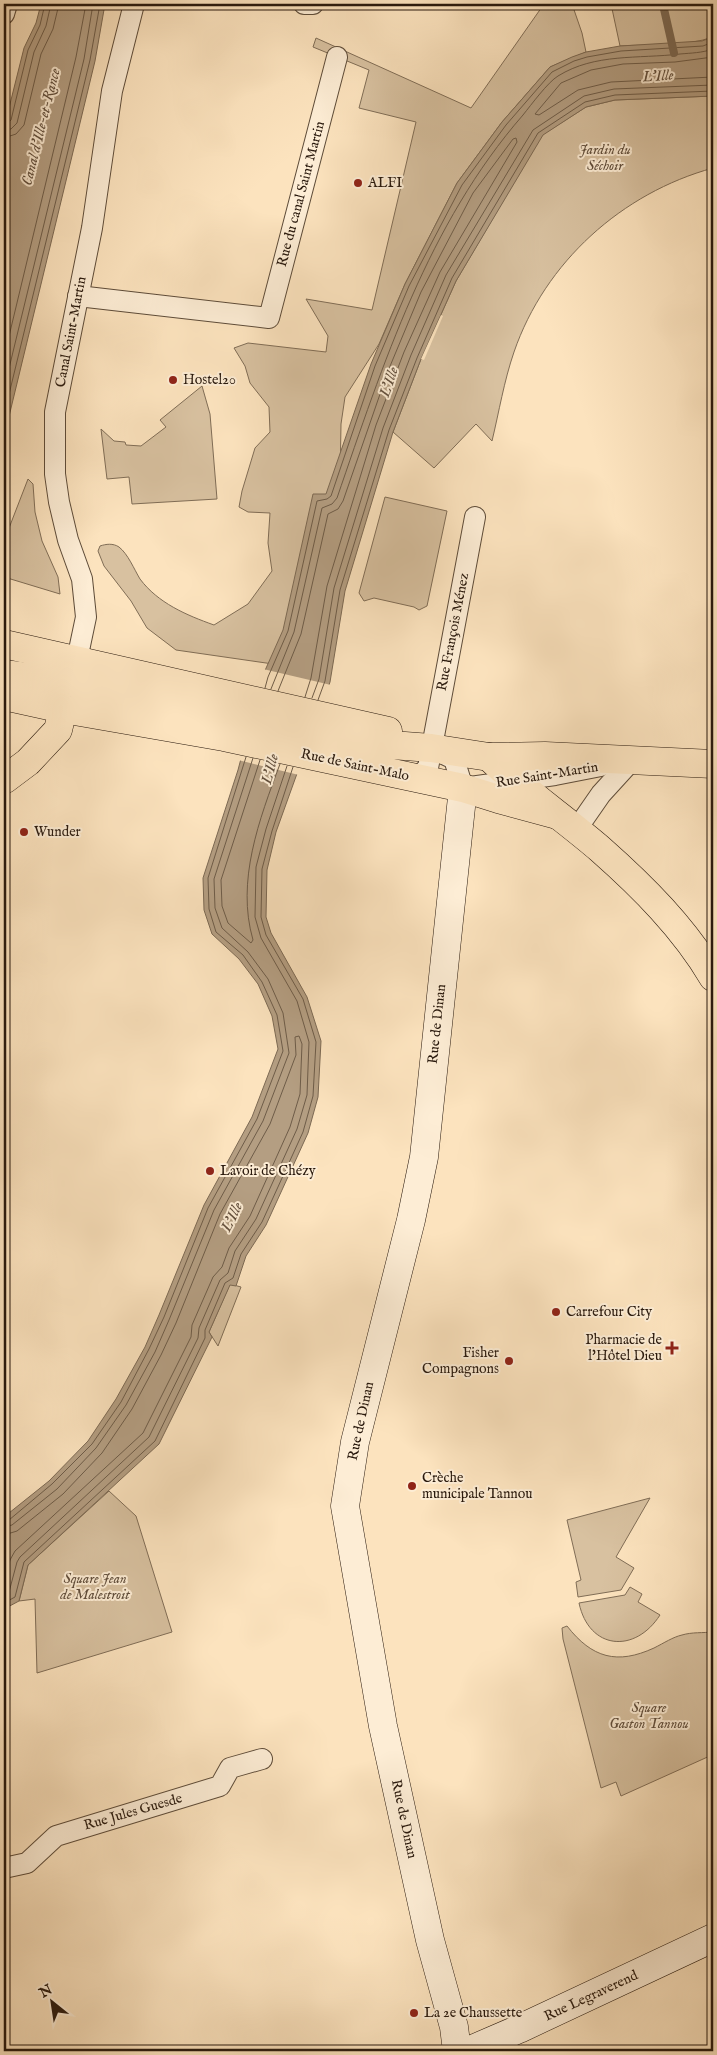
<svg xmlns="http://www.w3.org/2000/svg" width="717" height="2055" font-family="'IM FELL English',serif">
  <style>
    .green { fill: #d8c1a0; stroke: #806d56 }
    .water { fill: #b49e82; stroke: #7c6953 }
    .pier { fill: #fce3be }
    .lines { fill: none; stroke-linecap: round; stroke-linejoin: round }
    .shore { stroke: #6e5c48; stroke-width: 1 }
    .stream { stroke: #7c6953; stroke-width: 8 }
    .street-casing { stroke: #5e4c39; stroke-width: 22 }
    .secondary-casing { stroke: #29190d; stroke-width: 29 }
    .primary-casing { stroke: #29190d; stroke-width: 29 }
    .street { stroke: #fdedd5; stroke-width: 20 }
    .secondary { stroke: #fdedd5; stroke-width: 28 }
    .primary { stroke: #fce3be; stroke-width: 28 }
    .poi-dot { fill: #8f2418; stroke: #fdedd5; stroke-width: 2 }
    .labels { text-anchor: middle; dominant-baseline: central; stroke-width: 4; stroke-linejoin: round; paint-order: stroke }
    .park-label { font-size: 14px; font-style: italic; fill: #5e4b39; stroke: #fdedd5 }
    .poi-label { font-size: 14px; fill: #29190d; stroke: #fdedd5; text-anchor: start }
    .street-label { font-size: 14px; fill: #29190d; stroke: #fdedd5 }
    .water-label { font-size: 15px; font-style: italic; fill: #614e3c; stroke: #fdedd5 }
  </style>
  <rect width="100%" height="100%" fill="#fce3be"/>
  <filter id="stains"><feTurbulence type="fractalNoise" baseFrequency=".004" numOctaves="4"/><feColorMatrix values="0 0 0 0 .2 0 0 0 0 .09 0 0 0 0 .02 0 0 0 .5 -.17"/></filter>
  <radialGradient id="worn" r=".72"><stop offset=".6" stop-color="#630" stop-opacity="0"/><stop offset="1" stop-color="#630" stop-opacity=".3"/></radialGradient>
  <g class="green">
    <path d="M544,4H572L582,33L586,52L550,67L502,122L457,183L405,284L379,344L345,397L341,424L340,480L273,664L176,650L147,628L131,601L104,566L98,551L100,546C106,544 113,543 119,547C128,554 134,569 140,579C158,603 186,615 214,625L248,604L272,571L268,543L270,513L248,512L239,507L242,491L255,448L270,432L269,407L250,383L245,366L234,348L248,343L326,352L328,336L306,299L372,310L416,122L359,108L369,70L313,47L316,38L471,108Z"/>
    <path d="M611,4H713V37C685,47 650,44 620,46Z"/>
    <path d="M713,96V168C622,193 545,262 514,352C504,381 499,412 492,441L476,424L434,468L393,432L421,359L456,281L542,135L586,107L615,100Z"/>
    <polygon points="202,386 210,414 217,499 132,504 129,477 107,479 101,429 114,441 125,442 126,445 141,446 166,427 160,420"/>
    <polygon points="28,479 33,484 35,512 42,541 58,577 60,594 4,577 4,541"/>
    <polygon points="385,497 447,511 427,606 419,610 414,607 374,598 364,601 359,593"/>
    <polygon points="230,1284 241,1287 218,1346 209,1332"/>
    <polygon points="109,1491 136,1516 172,1632 37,1673 35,1599 19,1601 28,1565"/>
    <polygon points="650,1498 616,1557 634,1568 621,1590 578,1597 576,1582 581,1580 567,1520"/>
    <path d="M630,1587L642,1594L638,1602L660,1615C635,1654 589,1650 579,1603L625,1595Z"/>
    <path d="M567,1626C592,1658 617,1665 654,1648C664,1643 673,1637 682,1635C692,1632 703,1633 713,1632V1758L712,1755L621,1796L616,1782L601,1788L563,1639L562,1628Z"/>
  </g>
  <g class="water">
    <polygon points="41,4 105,4 95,61 4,437 4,128 24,48 36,23"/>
    <polygon points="713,37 713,96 615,100 586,107 543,135 456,281 421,359 393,432 345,591 330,682 276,832 267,870 266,917 271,933 307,997 321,1041 318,1097 308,1133 266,1225 246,1256 236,1286 230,1285 209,1332 212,1337 159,1444 28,1565 19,1601 4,1609 4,1517 49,1481 88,1441 116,1399 145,1347 159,1315 204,1205 252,1117 278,1049 272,1016 258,984 239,959 212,934 204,910 203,878 238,770 263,675 283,630 313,494 326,494 371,364 405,284 457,183 502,122 550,67 572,57 586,52 620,46 702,41"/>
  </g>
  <g class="pier">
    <polygon points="441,315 443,316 424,360 421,359"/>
    <polygon points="263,669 331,685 299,775 238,760"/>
  </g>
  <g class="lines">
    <g class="shore">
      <polyline points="713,57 675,62 623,64 591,70 561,83 535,114 539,115 578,90 611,82 713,77"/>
      <polyline points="4,124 8,123 11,120 28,50 40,25 45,4"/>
      <polyline points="4,130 11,129 17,123 34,52 46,26 51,4"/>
      <polyline points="4,138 16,134 24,125 41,54 53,29 59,4"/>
      <polyline points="4,357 76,57 86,4"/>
      <polyline points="4,389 84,59 93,4"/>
      <polyline points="4,415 90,60 100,4"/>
      <polyline points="265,688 268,677 288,631 317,501 327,499 331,496 375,366 409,286 462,185 506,125 552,72 574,61 587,57 621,51 703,46 713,42"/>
      <path d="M271,689L294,632L322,508L332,504L337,498C383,364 428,224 523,115C531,105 548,82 558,76C595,53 638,59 680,54C691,53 702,53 713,49"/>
      <polyline points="278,691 301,634 328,514 338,509 343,501 388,371 421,292 473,193 513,139 516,138 517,142 440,272 404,352 376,425 327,586 311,678 305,697"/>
      <polyline points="312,698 319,679 334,588 383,428 411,355 446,275 533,130 584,96 614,89 713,85"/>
      <polyline points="318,700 325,681 340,590 389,430 417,358 452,278 538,133 585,102 615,95 713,91"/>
      <path d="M260,760L221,880L222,906L228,923L251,943L253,940C236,881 259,820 280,764"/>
      <polyline points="4,1521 9,1520 52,1484 92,1444 121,1402 149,1349 164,1317 208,1208 257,1119 283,1051 277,1015 262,982 243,955 216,932 209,909 208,878 246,757"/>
      <polyline points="4,1527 12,1525 57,1489 96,1448 126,1405 155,1352 169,1320 214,1210 263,1121 289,1053 283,1013 268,979 248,952 222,928 215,908 214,879 253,758"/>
      <polyline points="4,1535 17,1531 63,1494 102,1453 132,1409 161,1355 176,1323 220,1214 270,1124 296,1055 295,1037 299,1036 302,1044 300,1094 290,1127 250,1216 229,1248 222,1267 213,1277 192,1325 191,1337 143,1433 15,1551 10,1560 4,1584"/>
      <polyline points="4,1596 9,1592 17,1562 20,1557 149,1437 198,1338 199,1328 220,1280 228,1273 235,1251 256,1219 297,1129 307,1095 309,1042 297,1001 261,938 255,917 256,867 266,829 287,766"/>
      <polyline points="4,1603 15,1597 24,1562 155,1441 205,1338 205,1330 225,1283 233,1278 241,1254 262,1222 303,1132 313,1096 316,1042 303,999 266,935 261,917 262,869 272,831 293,767"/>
    </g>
    <polyline class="stream" points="664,9 674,53"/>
    <defs>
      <g id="street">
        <polyline points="304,4 313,4"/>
        <polyline points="4,14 7,4"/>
        <polyline points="78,296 269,318 337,57"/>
        <polyline points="74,674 86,617 82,579 68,540 59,502 55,474 55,412 92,228 112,91 134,4"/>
        <polyline points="435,750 454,759 463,788 555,775 601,766"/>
        <polyline points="416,778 428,768 475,517"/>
        <polyline points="576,830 601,794 632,760"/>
        <polyline points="4,1868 27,1863 56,1836 220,1786 230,1768 262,1759"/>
      </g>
      <g id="secondary">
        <polyline points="457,2051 454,2027 430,1940 383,1726 345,1506 355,1442 411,1220 424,1157 463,788"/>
        <polyline points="468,2051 519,2029 713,1938"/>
      </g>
      <g id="primary">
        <polyline points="4,644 388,731"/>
        <polyline points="4,674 73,683 228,719 339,741 431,748 489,757 545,756 713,764"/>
        <polyline points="4,696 63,709 224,737 463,788 498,799 557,815"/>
        <path d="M489,757C524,791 564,818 600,849C643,887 684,928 713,977"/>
        <polyline points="4,780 28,762 58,730 63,709"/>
      </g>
    </defs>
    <use href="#street" class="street-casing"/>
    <use href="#secondary" class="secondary-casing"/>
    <use href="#primary" class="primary-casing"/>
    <use href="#street" class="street"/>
    <use href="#secondary" class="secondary"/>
    <use href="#primary" class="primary"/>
  </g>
  <g class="poi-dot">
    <circle cx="358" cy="183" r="5"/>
    <circle cx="173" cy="380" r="5"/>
    <circle cx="24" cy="832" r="5"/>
    <circle cx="210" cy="1171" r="5"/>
    <circle cx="556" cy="1312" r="5"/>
    <path d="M669.5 1340.5h5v5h5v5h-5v5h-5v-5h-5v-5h5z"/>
    <circle cx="509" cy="1361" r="5"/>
    <circle cx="412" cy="1486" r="5"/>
    <circle cx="414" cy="2013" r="5"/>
  </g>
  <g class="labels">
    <g class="park-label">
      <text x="605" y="150">Jardin du<tspan x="605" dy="16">Séchoir</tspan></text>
      <text x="95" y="1579">Square Jean<tspan x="95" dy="16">de Malestroit</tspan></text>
      <text x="649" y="1708">Square<tspan x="649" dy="16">Gaston Tannou</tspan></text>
    </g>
    <g class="poi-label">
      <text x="368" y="183">ALFI</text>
      <text x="183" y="380">Hostel20</text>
      <text x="34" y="832">Wunder</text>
      <text x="220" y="1171">Lavoir de Chézy</text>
      <text x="566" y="1312">Carrefour City</text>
      <text x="662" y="1340" text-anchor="end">Pharmacie de<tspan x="662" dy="16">l'Hôtel Dieu</tspan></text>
      <text x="499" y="1353" text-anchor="end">Fisher<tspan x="499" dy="16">Compagnons</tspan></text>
      <text x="422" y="1478">Crèche<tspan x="422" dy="16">municipale Tannou</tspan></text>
      <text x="424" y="2013">La 2e Chaussette</text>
    </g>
    <g class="street-label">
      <text transform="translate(301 194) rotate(-75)">Rue du canal Saint Martin</text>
      <text transform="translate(71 332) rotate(-79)">Canal Saint-Martin</text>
      <text transform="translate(453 632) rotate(-79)">Rue François Ménez</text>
      <text transform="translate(355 765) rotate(12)">Rue de Saint-Malo</text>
      <text transform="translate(547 775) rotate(-9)">Rue Saint-Martin</text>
      <text transform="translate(437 1024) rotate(-84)">Rue de Dinan</text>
      <text transform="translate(361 1421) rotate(-78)">Rue de Dinan</text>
      <text transform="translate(133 1812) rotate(-16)">Rue Jules Guesde</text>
      <text transform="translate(404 1819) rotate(78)">Rue de Dinan</text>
      <text transform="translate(591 1996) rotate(-25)">Rue Legraverend</text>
    </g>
    <g class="water-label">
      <text transform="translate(658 76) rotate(-4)">L'Ille</text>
      <text transform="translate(41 127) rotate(-76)">Canal d'Ille-et-Rance</text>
      <text transform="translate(389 382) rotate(-71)">L'Ille</text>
      <text transform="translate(270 769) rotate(-75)">L'Ille</text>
      <text transform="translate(232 1217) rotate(-64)">L'Ille</text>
    </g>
  </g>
  <rect width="717" height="2055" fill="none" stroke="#fce3be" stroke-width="20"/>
  <rect x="5" y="5" width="707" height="2045" fill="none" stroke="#29190d" stroke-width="2.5"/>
  <rect x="10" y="10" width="697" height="2035" fill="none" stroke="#29190d"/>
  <g transform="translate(52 2002) rotate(330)" stroke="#fdedd5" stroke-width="4" paint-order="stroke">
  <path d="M0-4L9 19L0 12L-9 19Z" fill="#29190d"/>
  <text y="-8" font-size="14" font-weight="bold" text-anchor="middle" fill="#29190d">N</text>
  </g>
  <rect width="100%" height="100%" filter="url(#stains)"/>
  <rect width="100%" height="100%" fill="url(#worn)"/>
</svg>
